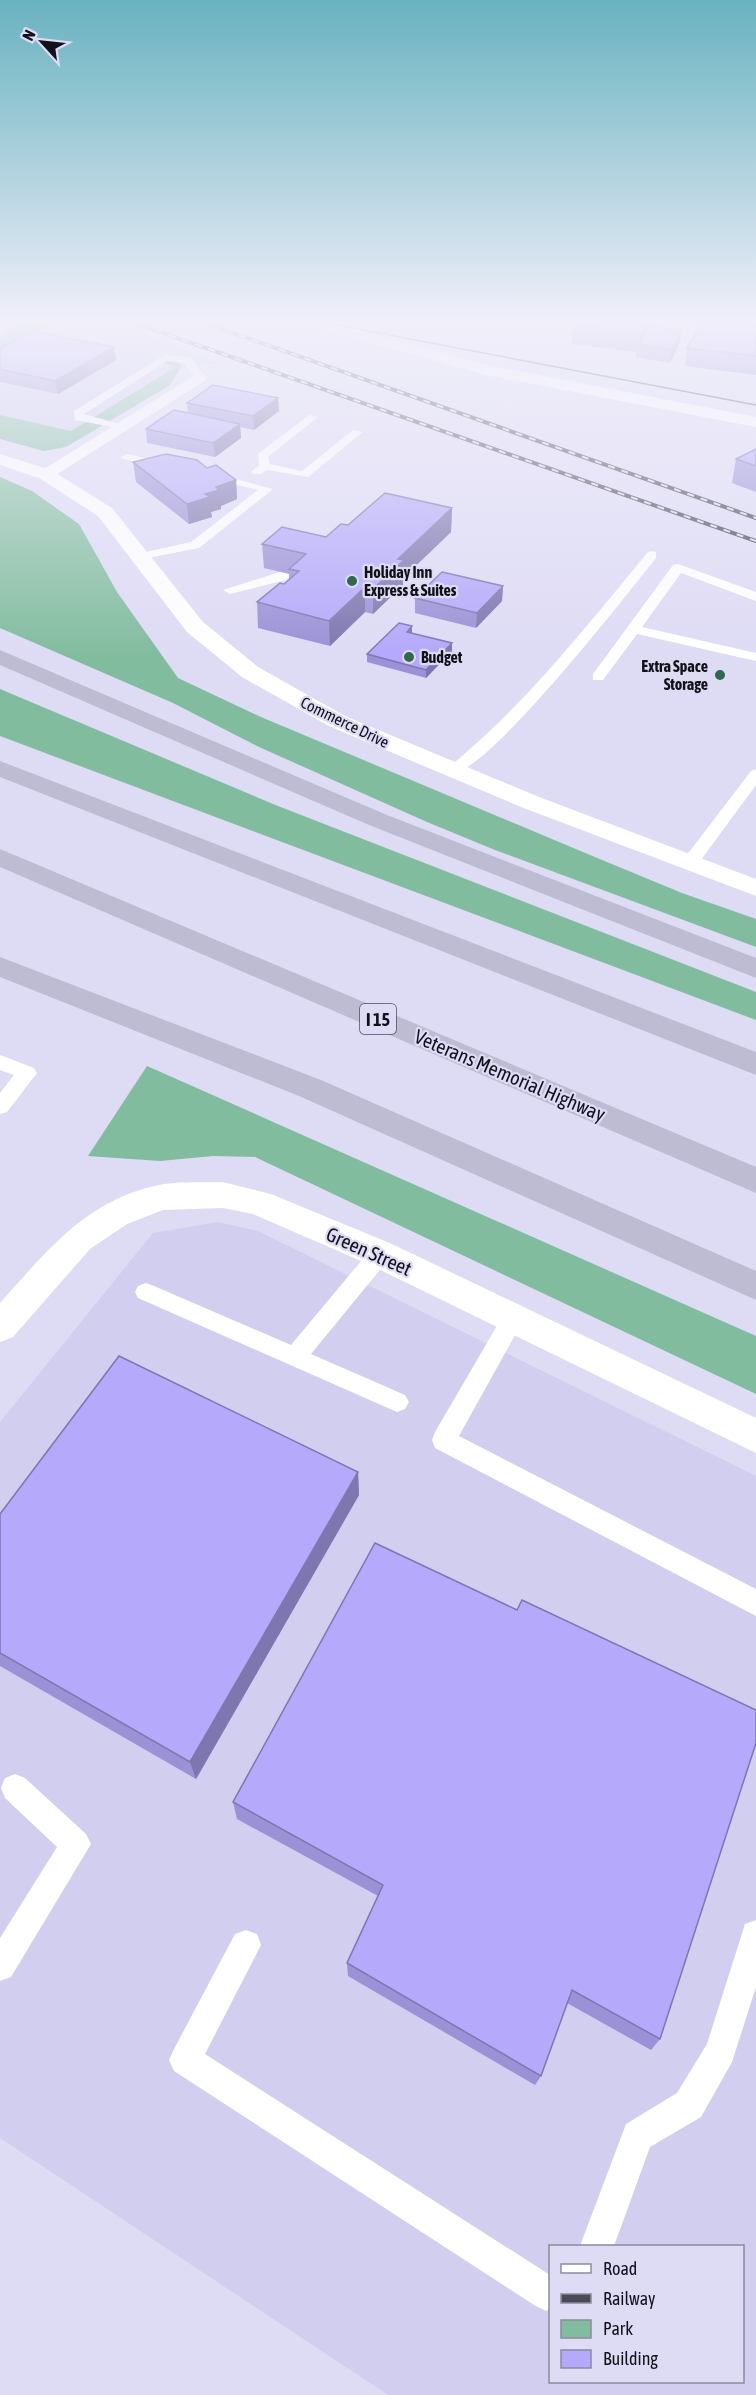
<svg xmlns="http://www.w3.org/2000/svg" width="756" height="2395" font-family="'Asap Condensed',sans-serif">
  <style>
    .built { fill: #d1ceef; fill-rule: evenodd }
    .green { fill: #82bc9f }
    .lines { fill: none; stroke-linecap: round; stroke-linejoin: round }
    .service { fill: #fff; fill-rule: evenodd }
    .minor { fill: #fff; fill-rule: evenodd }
    .tertiary { fill: #fff; fill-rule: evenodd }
    .motorway { fill: #bebcd3; fill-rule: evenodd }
    .tram { stroke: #4b4957; stroke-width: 1.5 }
    .rail-casing { stroke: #4b4957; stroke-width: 4 }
    .rail { stroke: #dedbf5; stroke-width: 2; stroke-dasharray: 7; stroke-linecap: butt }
    .wall { fill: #9b91d7 }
    .shaded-wall { fill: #7e76af }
    .building { fill: #b4a9fa; stroke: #7e76af; stroke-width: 1.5 }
    .poi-dot { fill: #31684f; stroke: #dedbf5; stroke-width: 2 }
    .labels { text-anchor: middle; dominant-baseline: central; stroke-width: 4.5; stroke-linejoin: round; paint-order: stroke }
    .far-poi-label { font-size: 16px; font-weight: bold; fill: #12111a; stroke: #dedbf5; text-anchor: start }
    .far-street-label { font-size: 16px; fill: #12111a; stroke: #dedbf5 }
    .shield { fill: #dedbf5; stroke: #4f4e5c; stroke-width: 1.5 }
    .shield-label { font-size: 18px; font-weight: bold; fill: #12111a }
    .street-label { font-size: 20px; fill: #12111a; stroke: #dedbf5 }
  </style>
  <rect width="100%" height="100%" fill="#dedbf5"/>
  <g class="built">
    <polygon points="16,321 112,321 218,363 178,369 170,385 66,447 0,439 0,334"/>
    <path d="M218,1222L258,1231L756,1476V2395H388L0,2138V1422L153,1233ZM550,2246H742V2382H550Z"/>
  </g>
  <g class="green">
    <polygon points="21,321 56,321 24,339 0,362 0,338"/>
    <polygon points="170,359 177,359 181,367 170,385 66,447 44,451 0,439 0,415 71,431 176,367 164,363"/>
    <polygon points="0,477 32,491 79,524 117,592 178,678 261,717 590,855 682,893 756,919 756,947 495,850 427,822 259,747 173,703 0,628"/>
    <polygon points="0,689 278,806 756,992 756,1020 0,736"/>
    <polygon points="147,1066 756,1336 756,1394 255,1157 213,1156 160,1161 88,1156"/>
  </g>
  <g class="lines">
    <g class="service">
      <polygon points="683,321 693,321 680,339 674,339 672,337"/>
      <polygon points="165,355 191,358 205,377 196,379 184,363 167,361 84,414 123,425 123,429 75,420 74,411"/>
      <polygon points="309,415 318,417 268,457 270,464 302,471 353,430 363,432 308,477 267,470 261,474 253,474 251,472 259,465 258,454"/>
      <polygon points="127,454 174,465 176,467 170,470 123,459 121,457"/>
      <polygon points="209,472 273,489 199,548 137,560 137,554 191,542 258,490 205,477 205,473"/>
      <path d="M652,551L656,552V558C630,590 482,782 449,773L446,770L449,767C525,705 585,628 648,552Z"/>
      <polygon points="678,564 756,592 756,601 681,573 642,627 756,653 756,661 637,634 603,680 593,680 593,674 673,565"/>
      <polygon points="286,570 292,574 286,580 230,594 223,590"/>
      <polygon points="756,769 756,785 695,868 683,868 681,864 683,860 751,771"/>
      <polygon points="0,1055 34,1068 37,1073 7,1112 0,1114 0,1093 14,1075 0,1070"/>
      <polygon points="380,1245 388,1248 391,1254 388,1260 311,1354 405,1395 409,1402 405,1409 397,1412 138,1298 135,1292 138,1286 146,1283 154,1286 291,1345 372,1248"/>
      <polygon points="513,1310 521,1312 524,1319 459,1436 756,1589 756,1616 435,1448 432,1440 435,1432 505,1312"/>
      <polygon points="15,1774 25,1778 86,1834 91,1844 11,1977 0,1981 0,1938 57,1847 5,1798 1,1788 5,1778"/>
      <polygon points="756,1920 756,1987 732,2062 701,2117 650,2147 614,2246 580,2246 626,2124 677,2093 707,2044 745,1924"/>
      <polygon points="246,1930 257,1934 261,1945 205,2054 550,2275 550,2309 546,2311 534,2305 174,2071 169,2060 174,2049 235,1934"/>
    </g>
    <g class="minor">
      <polygon points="200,372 208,377 206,380 51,478 39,478 36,474"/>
      <path d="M223,1182L271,1194L392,1244L756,1418V1453L368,1264L253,1214L223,1208L163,1210L127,1224L90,1249L13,1337L0,1342V1303C47,1251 86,1200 159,1185C179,1181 203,1183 223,1182Z"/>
    </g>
    <g class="tertiary">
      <polygon points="298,321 323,321 492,366 756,417 756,427 491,376 301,324"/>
      <polygon points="0,454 51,470 112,508 203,622 258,667 345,716 539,797 756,879 756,896 521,807 329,726 242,677 187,632 98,516 39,478 0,465"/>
    </g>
    <g class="motorway">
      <polygon points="0,650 387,815 756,958 756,978 369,825 0,665"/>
      <polygon points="0,761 756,1052 756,1075 0,777"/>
      <polygon points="0,849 756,1167 756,1193 0,867"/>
      <polygon points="0,957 321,1080 756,1271 756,1300 299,1096 0,977"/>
    </g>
    <polyline class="tram" points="316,321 756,405"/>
    <defs>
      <g id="rail">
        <polyline points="129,321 756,541"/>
        <polyline points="199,321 756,518"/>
      </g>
    </defs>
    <use href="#rail" class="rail-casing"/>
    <use href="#rail" class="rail"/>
  </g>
  <g class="wall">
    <polygon points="578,321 658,321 655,327 682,330 680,343 670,363 636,357 636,352 572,344 573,326"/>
    <polygon points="756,321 756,375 685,366 687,348"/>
    <polygon points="0,348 116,360 58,394 0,382"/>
    <polygon points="278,398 279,411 254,430 240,427 241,438 215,457 147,443 146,429 188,413 187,403"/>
    <polygon points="756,449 756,492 732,483 736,459"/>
    <polygon points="133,462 207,468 236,480 237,499 221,506 221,509 211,512 212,517 189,524 136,482"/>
    <polygon points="452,508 451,532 403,578 403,585 373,614 365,612 330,646 258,628 257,602 289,580 289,574 264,568 262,544 326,537 348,525"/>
    <polygon points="503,586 502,601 476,628 415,613 415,598"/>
    <polygon points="412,626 412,633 452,643 452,651 426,678 367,662 367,654"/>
    <polygon points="358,1472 359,1495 196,1779 0,1666 0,1514"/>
    <polygon points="375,1543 660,2039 651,2050 567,2003 541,2076 535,2085 348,1976 347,1963 378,1896 237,1819 233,1802"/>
  </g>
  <g class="shaded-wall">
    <polygon points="650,321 658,321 644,345 640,344 641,335"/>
    <polygon points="682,330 680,343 670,363 672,350"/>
    <polygon points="114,347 116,360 58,394 55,381"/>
    <polygon points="278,398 279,411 254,430 253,416"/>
    <polygon points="240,424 241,438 215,457 213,443"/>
    <polygon points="236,480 237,499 221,506 221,509 211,512 212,517 189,524 187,504 216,487"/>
    <polygon points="452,508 451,532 403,578 403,585 373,614 373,589 398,559"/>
    <polygon points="503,586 502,601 476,628 477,613"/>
    <polygon points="365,587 365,612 330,646 329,621"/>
    <polygon points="412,626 412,634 407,632"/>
    <polygon points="452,643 452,651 426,678 426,670"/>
    <polygon points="358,1472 359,1495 196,1779 190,1762"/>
  </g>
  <g class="building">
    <polygon points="578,321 650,321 641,335 573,326"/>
    <polygon points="703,321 756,321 756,356 687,348"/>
    <polygon points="649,326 682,330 672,350 638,344"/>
    <polygon points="32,331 114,347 55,381 0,369 0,348"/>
    <polygon points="213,385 278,398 253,416 187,403"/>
    <polygon points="174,410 240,424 213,443 146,429"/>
    <polygon points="756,449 756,466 736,459"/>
    <polygon points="166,454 197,460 207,468 216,465 236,480 216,487 219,490 205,494 210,497 187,504 133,462"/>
    <polygon points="385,493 452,508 398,559 404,560 373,589 365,587 329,621 257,602 280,583 284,584 299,571 289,569 306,554 262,544 282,527 326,537 341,524 348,525"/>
    <polygon points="442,572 503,586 477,613 415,598"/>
    <polygon points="399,623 412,626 407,632 452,643 426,670 367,654"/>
    <polygon points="119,1356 358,1472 190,1762 0,1653 0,1514"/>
    <polygon points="375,1543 517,1610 522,1600 756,1710 756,1743 660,2039 572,1990 541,2076 347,1963 383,1885 233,1802"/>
  </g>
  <linearGradient id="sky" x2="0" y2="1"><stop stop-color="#69b2c0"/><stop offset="0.49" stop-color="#f0effa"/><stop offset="1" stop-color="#f0effa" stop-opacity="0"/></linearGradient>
  <rect width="756" height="656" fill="url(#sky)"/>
  <g class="poi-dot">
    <circle cx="352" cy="581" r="6"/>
    <circle cx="409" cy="657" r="6"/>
    <circle cx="720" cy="675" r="6"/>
  </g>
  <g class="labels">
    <g class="far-poi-label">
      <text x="364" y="572">Holiday Inn<tspan x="364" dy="18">Express &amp; Suites</tspan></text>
      <text x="421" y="657">Budget</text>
      <text x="708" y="666" text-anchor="end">Extra Space<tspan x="708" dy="18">Storage</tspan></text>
    </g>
    <g class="far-street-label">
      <text transform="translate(345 722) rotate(26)">Commerce Drive</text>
    </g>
    <rect class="shield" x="360" y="1004" width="36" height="30" rx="4.5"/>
    <g class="shield-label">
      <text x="378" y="1019">I 15</text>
    </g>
    <g class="street-label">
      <text transform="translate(510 1075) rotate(23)">Veterans Memorial Highway</text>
      <text transform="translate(369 1251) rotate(24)">Green Street</text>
    </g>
  </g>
  <rect x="549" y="2245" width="195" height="138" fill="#dedbf5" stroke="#8c8a9d" stroke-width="1.5"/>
  <rect x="561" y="2264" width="30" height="9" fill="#ffffff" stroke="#8c8a9d" stroke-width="1.5"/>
  <text x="603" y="2275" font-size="18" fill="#12111a">Road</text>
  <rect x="561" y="2294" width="30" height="9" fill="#4b4957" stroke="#8c8a9d" stroke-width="1.5"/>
  <text x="603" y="2305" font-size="18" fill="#12111a">Railway</text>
  <rect x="561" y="2320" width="30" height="18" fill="#82bc9f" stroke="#8c8a9d" stroke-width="1.5"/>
  <text x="603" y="2335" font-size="18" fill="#12111a">Park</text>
  <rect x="561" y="2350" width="30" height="18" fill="#b4a9fa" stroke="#8c8a9d" stroke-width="1.5"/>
  <text x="603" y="2365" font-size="18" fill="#12111a">Building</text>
  <g transform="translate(42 42) rotate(297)" stroke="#dedbf5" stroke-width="4.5" paint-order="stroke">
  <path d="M0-4.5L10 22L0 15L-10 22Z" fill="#12111a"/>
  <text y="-9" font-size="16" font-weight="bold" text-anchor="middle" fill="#12111a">N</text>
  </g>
</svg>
